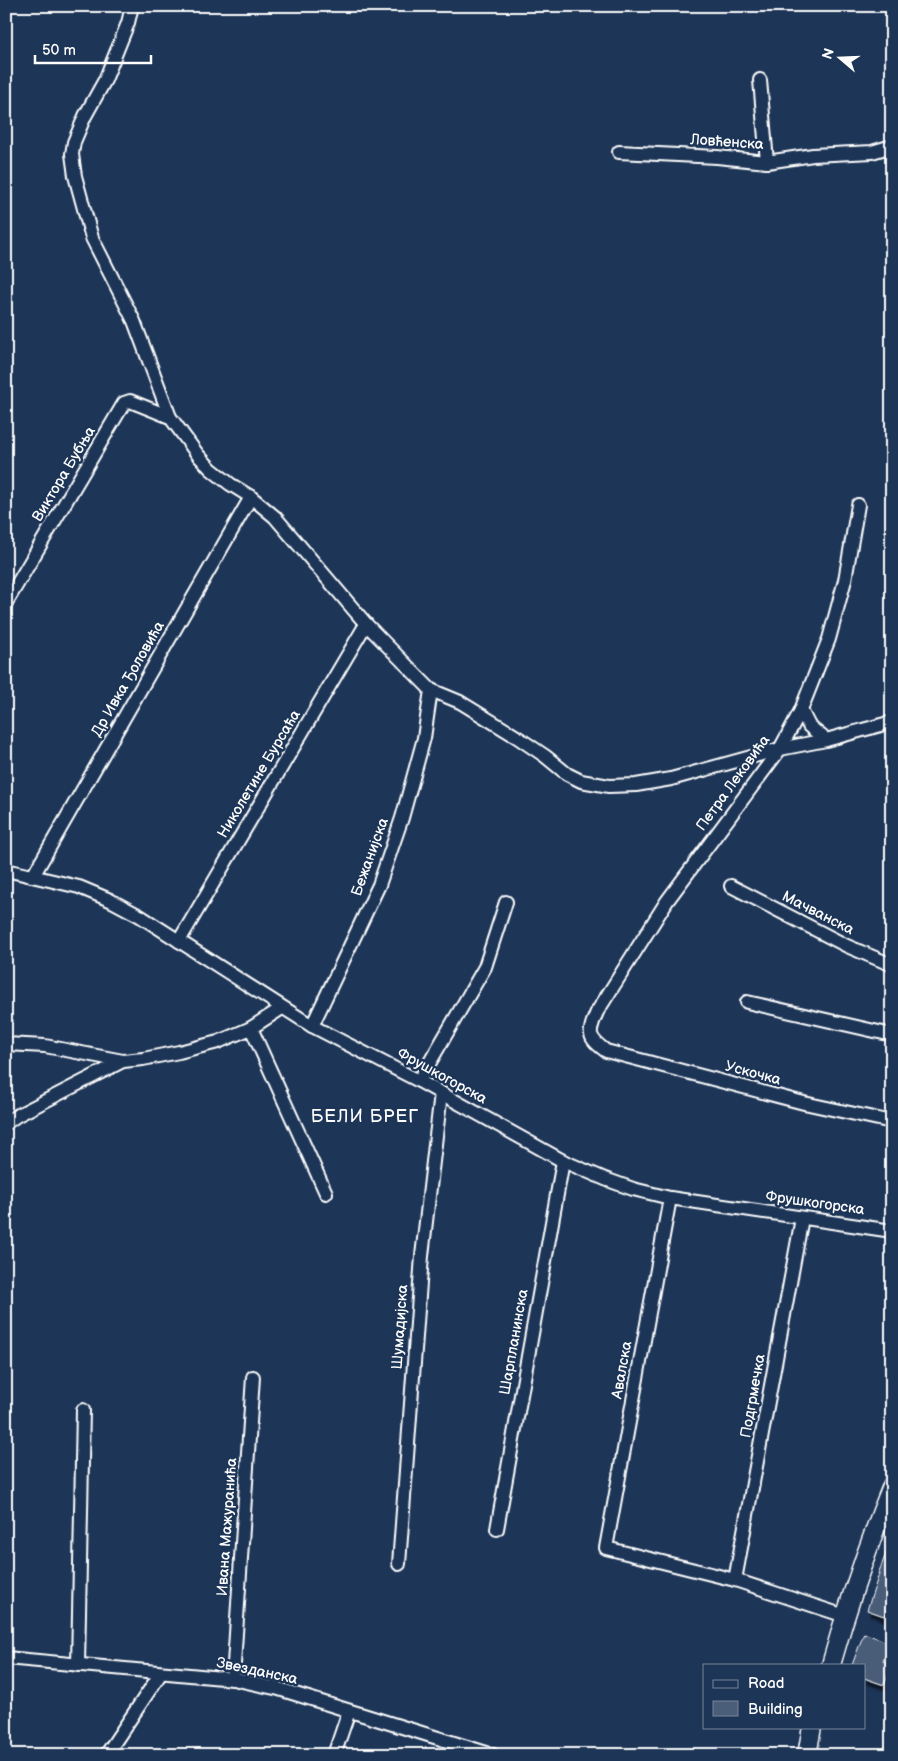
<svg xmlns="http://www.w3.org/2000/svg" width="898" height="1761" font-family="'Balsamiq Sans',sans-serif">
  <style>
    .building { fill: #4a5d79; stroke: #fff; filter: url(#shadow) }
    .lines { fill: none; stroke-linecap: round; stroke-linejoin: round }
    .minor-casing { stroke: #fff; stroke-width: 16 }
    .secondary-casing { stroke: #fff; stroke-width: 21 }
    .minor { stroke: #1d3557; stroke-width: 12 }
    .secondary { stroke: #1d3557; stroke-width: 18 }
    .labels { text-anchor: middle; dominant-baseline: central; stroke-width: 5; stroke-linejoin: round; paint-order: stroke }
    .street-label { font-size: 15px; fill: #fff; stroke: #1d3557 }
    .quarter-label { font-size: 18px; letter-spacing: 1px; fill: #fff; stroke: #1d3557 }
  </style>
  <defs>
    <filter id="shadow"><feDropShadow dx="3" dy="5.5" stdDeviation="1" flood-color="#0009"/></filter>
  </defs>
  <rect width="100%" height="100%" fill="#1d3557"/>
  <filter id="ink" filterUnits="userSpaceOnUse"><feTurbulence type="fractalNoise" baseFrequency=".02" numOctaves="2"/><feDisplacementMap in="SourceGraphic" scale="10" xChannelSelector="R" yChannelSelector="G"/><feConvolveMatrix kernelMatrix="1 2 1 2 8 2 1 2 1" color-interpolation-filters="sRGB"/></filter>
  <g filter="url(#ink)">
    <g class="building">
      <polygon points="891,1541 892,1612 886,1610 884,1616 867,1610 879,1574 878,1574"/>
      <polygon points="864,1633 890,1643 883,1661 892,1665 884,1685 864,1678 864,1665 852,1665"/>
    </g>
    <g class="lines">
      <defs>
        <g id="minor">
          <polyline points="132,6 128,23 105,80 85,116 74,142 72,154 75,176 92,238 134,321 170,417 198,455 211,469 230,484 251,497 275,517 366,624 431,690 460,702 517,737 545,756 567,774 581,781 609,786 636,785 671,779 780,749 826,740 892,722"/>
          <polyline points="760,80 767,162"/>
          <polyline points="619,152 717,157 767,162 813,155 872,152 892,146"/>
          <path d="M858,505L845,580L829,639L801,710L780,749L667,901L597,1012C588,1033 587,1037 606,1051L804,1103L892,1122"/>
          <polyline points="6,603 124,403 130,401 170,417"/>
          <polyline points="801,710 809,726 826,740"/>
          <polyline points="6,870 79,887 110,900 140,916 312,1026 419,1081 563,1161 605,1179 633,1189 670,1198 892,1231"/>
          <polyline points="33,876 251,497"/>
          <polyline points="731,886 847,946 892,965"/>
          <polyline points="179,941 366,624"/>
          <polyline points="747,1002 892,1035"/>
          <polyline points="312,1026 379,885 402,818 424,738 431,690"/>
          <polyline points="251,1028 326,1193"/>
          <polyline points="6,1044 45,1046 123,1061 143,1059 179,1052 218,1042 251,1028 282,1008"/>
          <polyline points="419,1081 485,967 506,902"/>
          <polyline points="6,1123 16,1116 123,1061"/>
          <polyline points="670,1198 606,1548 735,1580 845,1616"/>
          <polyline points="497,1529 563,1161"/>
          <polyline points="399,1564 422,1256 441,1093"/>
          <polyline points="735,1580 802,1218"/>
          <polyline points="6,1658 233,1679 279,1689 493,1755"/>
          <polyline points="78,1665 83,1410"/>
          <polyline points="233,1679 253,1377"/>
          <polyline points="106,1755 161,1673"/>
          <polyline points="334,1755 349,1711"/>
        </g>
        <g id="secondary">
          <path d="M831,1665C848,1604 868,1545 892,1486"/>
          <polyline points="807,1755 812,1727"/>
        </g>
      </defs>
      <use href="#minor" class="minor-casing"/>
      <use href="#secondary" class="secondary-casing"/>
      <use href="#minor" class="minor"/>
      <use href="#secondary" class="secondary"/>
    </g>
  </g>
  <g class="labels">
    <g class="street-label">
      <text transform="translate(727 142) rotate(4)">Ловћенска</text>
      <text transform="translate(64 474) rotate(-59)">Виктора Бубња</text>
      <text transform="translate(128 679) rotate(-60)">Др Ивка Ђоловића</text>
      <text transform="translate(259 774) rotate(-59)">Николетине Бурсаћа</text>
      <text transform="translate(733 783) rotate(-54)">Петра Лековића</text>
      <text transform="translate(370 857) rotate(-70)">Бежанијска</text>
      <text transform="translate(818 913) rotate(27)">Мачванска</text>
      <text transform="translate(753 1073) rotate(15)">Ускочка</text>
      <text transform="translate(442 1076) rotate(29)">Фрушкогорска</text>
      <text transform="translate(815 1203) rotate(8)">Фрушкогорска</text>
      <text transform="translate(400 1327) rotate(-86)">Шумадијска</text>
      <text transform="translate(514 1342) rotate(-80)">Шарпланинска</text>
      <text transform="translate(622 1370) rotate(-80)">Авалска</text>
      <text transform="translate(753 1396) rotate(-80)">Подгрмечка</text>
      <text transform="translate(227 1527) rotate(-86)">Ивана Мажуранића</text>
      <text transform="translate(257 1671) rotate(12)">Звезданска</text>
    </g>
    <g class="quarter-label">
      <text x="365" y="1116">БЕЛИ БРЕГ</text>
    </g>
  </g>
  <rect width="898" height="1761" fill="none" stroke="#1d3557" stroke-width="25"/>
  <rect x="12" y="12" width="873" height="1736" fill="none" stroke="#fff" stroke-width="2" filter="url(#ink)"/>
  <rect x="703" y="1664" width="162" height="65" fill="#1d3557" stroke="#77869a"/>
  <rect x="713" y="1680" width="25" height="8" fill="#1d3557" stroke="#77869a"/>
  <text x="748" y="1688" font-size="15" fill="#ffffff">Road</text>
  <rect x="713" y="1701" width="25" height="15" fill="#4a5d79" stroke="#77869a"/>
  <text x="748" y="1714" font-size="15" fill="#ffffff">Building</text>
  <g transform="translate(840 58) rotate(289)" stroke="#1d3557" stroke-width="4" paint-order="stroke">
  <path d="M0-4L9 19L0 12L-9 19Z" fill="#ffffff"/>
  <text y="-8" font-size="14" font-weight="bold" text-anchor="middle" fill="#ffffff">N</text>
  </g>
  <path d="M35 55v8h116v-8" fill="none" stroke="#ffffff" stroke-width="2.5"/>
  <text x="42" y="55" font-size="15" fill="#ffffff" stroke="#1d3557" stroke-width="4" paint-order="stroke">50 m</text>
</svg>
